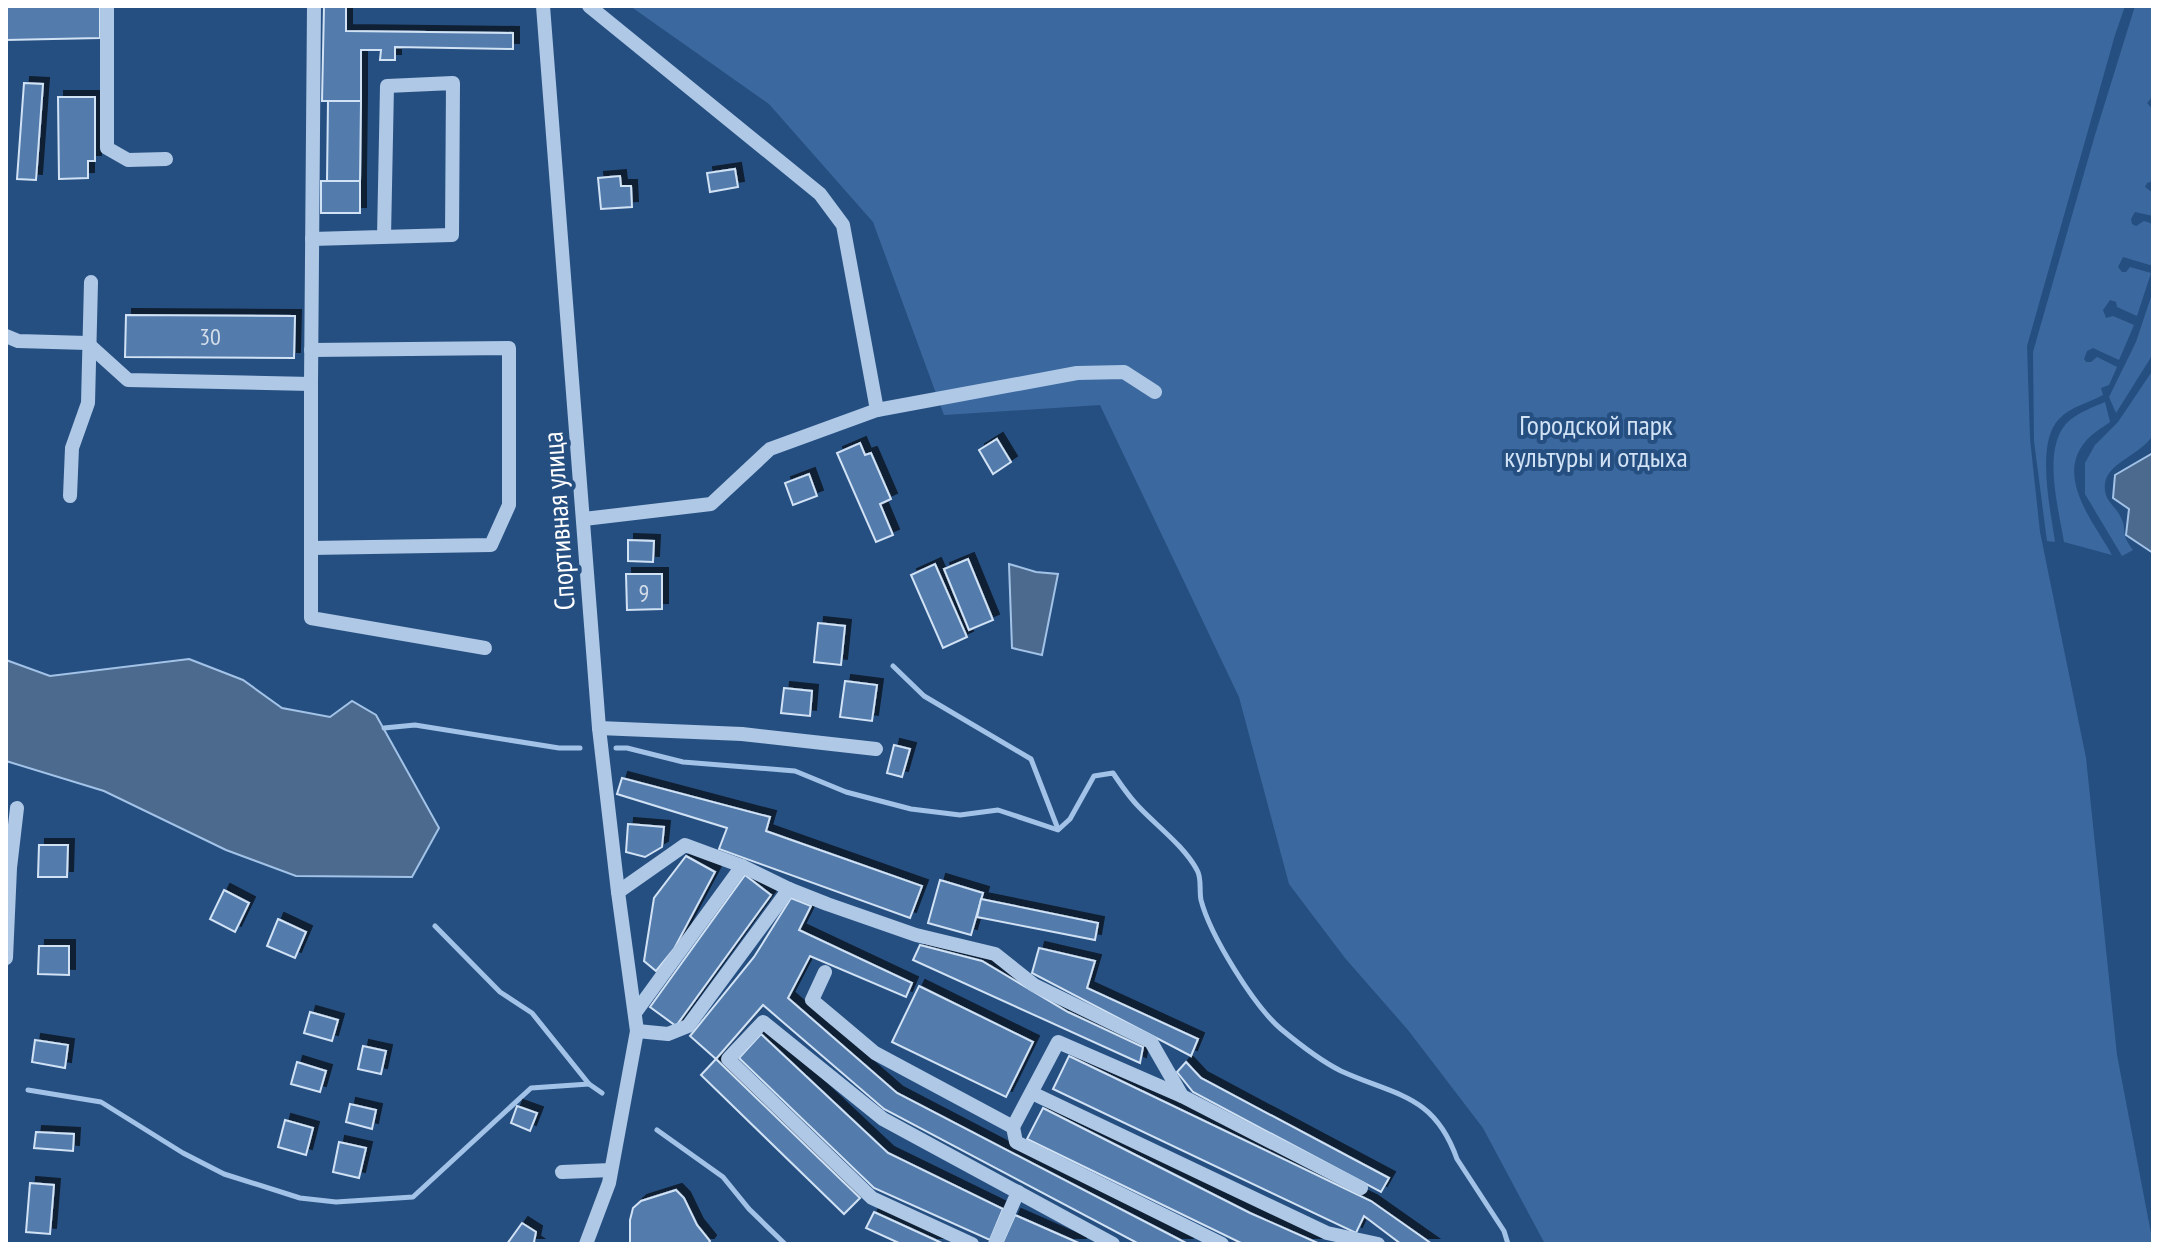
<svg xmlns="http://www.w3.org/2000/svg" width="2159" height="1250" font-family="'PT Sans Narrow',sans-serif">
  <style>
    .green { fill: #3b699f }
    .water { fill: #4c6a8e; stroke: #a2c3e7; stroke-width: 2 }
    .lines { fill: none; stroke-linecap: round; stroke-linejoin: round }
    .stream { stroke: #a2c3e7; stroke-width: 5 }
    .building { fill: #527bac; stroke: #d1e2f5; stroke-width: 2; filter: url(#shadow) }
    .minor { stroke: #aec8e6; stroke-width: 14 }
    .labels { text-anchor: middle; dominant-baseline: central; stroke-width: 8; stroke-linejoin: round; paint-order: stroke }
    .number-label { font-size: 24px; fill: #d4deea }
    .park-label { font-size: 28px; fill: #d1e2f5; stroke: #264f81 }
    .street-label { font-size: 28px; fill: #fff; stroke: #264f81 }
  </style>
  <defs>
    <filter id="shadow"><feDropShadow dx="6" dy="-6" stdDeviation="0" flood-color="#0009"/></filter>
  </defs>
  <rect width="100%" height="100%" fill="#264f81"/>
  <g class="green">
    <polygon points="630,6 2125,6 2115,35 2027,346 2030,439 2040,532 2086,758 2117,1055 2153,1244 1545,1244 1483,1128 1408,1030 1345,958 1289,884 1239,697 1100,405 944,415 873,222 769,104"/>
    <path d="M2135,6H2153V96L2147,103L2153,110V181L2147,183L2145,187L2153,193V216L2135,212L2131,219L2132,224L2136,226L2144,221L2153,224V266L2123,257L2118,267L2122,272H2126L2130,267L2151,273L2137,316L2117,307L2116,302L2110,300L2103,310L2106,318L2113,316L2134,325L2119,360L2093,348L2087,351L2084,359L2086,362H2091L2097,357L2117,367L2109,385L2101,388L2103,395C2089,403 2071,406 2059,419C2035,443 2051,512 2055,542L2047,541L2034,441L2033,352L2095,135Z"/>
    <polygon points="2153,291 2153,354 2116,413 2109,397 2136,342"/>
    <path d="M2153,370V435C2139,458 2097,464 2106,495C2108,502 2117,509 2120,516C2128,529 2119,532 2133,550L2122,556L2085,494V463L2095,445L2118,422Z"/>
    <path d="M2105,402L2110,422C2102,428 2091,434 2085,442C2055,478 2095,524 2112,555L2064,542C2059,509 2040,445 2070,420C2080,412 2093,407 2105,402Z"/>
  </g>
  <g class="water">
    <polygon points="2153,453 2153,553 2126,535 2129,509 2113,498 2115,475"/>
    <polygon points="1009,564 1036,572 1058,574 1042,655 1012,648"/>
    <polygon points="189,659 243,680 282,708 330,717 352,701 376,715 439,828 412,877 296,876 226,850 104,791 6,761 6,660 50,676"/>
  </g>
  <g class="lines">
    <g class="stream">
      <polyline points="893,666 924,696 1031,759 1058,829"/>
      <polyline points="384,728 415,725 559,748 580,748"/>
      <path d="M616,748H627L683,762L795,771L846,792L911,809L960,815L998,810L1058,830L1070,819L1094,776L1113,773C1121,785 1129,797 1139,807C1158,827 1184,846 1197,870C1202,878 1199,891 1201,900C1210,935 1254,1006 1281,1029C1299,1044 1321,1061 1341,1071C1396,1096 1434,1094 1457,1159L1504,1231L1508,1244"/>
      <polyline points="435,926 500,992 532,1013 589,1084 602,1093"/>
      <polyline points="28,1090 101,1102 183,1153 224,1174 300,1198 336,1202 413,1197 531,1088 589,1084"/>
      <polyline points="657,1130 723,1177 749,1209 785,1244"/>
    </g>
  </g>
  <g class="building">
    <polygon points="6,6 100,6 100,38 6,40"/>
    <polygon points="324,6 346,6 346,31 513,33 513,49 395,47 395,60 380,60 381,50 361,50 361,101 322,101"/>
    <polygon points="24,83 43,84 36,180 17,179"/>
    <polygon points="58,97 95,97 95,161 88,161 88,178 59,179"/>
    <polygon points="328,101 361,101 360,181 327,181"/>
    <polygon points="735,169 738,187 710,192 707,173"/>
    <polygon points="620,176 621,186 631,186 632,207 601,209 598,178"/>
    <rect x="321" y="181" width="39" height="32"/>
    <polygon points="126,315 295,316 294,358 125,357"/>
    <polygon points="997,439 1011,462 993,474 979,450"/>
    <polygon points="860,443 865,455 871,453 891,499 880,504 893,535 876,542 837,453"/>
    <polygon points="809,474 817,496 793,505 785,483"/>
    <polygon points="628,540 654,541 653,562 628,561"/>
    <polygon points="968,559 993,620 969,630 944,569"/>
    <polygon points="935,564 967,637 943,648 911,575"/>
    <polygon points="626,574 662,574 662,609 627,610"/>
    <polygon points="818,623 845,626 841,665 814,662"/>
    <polygon points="845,681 877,685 872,721 840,717"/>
    <polygon points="784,688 812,691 810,716 781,713"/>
    <polygon points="894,745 910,749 902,777 887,773"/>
    <polygon points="622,778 770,817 766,831 922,886 910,918 719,849 727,828 617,794"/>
    <polygon points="628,824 664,827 662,847 645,857 626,852"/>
    <polygon points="39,845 68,845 67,877 38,877"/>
    <polygon points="686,856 715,872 674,949 656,971 644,961 654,898"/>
    <polygon points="745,875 771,895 676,1026 650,1007"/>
    <polygon points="940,880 983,893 971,935 928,923"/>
    <polygon points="224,890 249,903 235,932 210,919"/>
    <polygon points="791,898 811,906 799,930 912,983 906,997 810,956 788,998 897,1093 1188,1244 1139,1244 884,1109 763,1005 716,1059 690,1036 754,957"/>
    <polygon points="981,899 1098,923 1095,940 977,917"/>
    <polygon points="278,919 306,932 295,958 267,946"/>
    <polygon points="920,945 982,961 1068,1012 1143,1047 1140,1063 913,960"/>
    <polygon points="39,946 69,946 69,975 38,974"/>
    <polygon points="1039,948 1095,961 1087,988 1198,1039 1191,1056 1032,973"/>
    <polygon points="919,986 1033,1042 1006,1097 892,1042"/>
    <polygon points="310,1012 338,1020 332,1041 304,1033"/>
    <polygon points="761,1034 888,1153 1003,1209 990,1240 874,1188 739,1058"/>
    <polygon points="35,1040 68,1045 65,1068 32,1062"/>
    <polygon points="363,1046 386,1051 381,1074 358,1069"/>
    <polygon points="1069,1056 1371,1201 1432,1244 1401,1244 1364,1216 1356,1233 1053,1089"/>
    <polygon points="716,1059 860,1198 844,1214 701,1075"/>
    <polygon points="297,1062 326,1071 320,1092 291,1084"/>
    <polygon points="1186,1062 1201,1078 1389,1178 1381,1192 1193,1092 1177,1072"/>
    <polygon points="350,1104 376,1110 372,1129 346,1122"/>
    <polygon points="517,1106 537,1113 530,1131 511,1123"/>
    <polygon points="1043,1108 1250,1213 1320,1244 1243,1244 1027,1139"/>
    <polygon points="285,1120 313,1128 306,1155 278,1147"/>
    <polygon points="36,1132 74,1134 73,1151 34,1148"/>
    <polygon points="339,1142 366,1148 359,1178 333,1172"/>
    <polygon points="30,1183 54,1185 50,1234 26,1232"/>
    <polygon points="676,1190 684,1198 697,1225 710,1241 708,1244 630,1244 630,1220 633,1208 641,1201"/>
    <polygon points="874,1212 944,1244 901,1244 866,1228"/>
    <polygon points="1015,1215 1081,1244 1002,1244"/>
    <polygon points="522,1223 536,1232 534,1242 537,1244 507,1244"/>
  </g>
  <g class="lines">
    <g class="minor">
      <polyline points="107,6 107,148 128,160 166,159"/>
      <polyline points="543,6 599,728 618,892 637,1031 609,1183 586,1244"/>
      <polyline points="589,6 820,194 843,225 877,410"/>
      <polyline points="312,239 452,235 453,83 387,86 384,237"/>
      <polyline points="6,336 18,341 87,343 128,380 311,384 314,6"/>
      <polyline points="311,384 311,548 491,545 509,505 509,348 311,350"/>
      <polyline points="70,496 72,448 88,403 91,282"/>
      <polyline points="584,519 711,504 770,449 877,410 1077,373 1124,372 1155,392"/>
      <polyline points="311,548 311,618 485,648"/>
      <polyline points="599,728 742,734 876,749"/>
      <polyline points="618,892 685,845 742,866 789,889 827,904 916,935 995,954 1034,985 1151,1042 1182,1096 1361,1188"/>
      <polyline points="6,958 10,868 17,808"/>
      <polyline points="825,972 812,1000 875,1053 1013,1127 1058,1042 1182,1096"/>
      <polyline points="635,1013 742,866"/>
      <polyline points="637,1031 668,1034 688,1026 789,889"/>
      <polyline points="1032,1093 1327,1233 1378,1244"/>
      <polyline points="1013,1127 1016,1142 1222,1244"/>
      <polyline points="562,1172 611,1170"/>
      <polyline points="972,1244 872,1198 728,1059 763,1022 883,1119 1113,1244"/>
      <polyline points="995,1244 1018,1192"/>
    </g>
  </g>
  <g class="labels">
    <g class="number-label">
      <text x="210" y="336">30</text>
      <text x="644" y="592">9</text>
    </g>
    <g class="park-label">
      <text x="1596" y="424">Городской парк<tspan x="1596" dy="32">культуры и отдыха</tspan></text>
    </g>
    <g class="street-label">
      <text transform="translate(558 521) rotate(-94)">Спортивная улица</text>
    </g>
  </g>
  <rect width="2159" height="1250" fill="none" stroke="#ffffff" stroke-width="16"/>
</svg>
